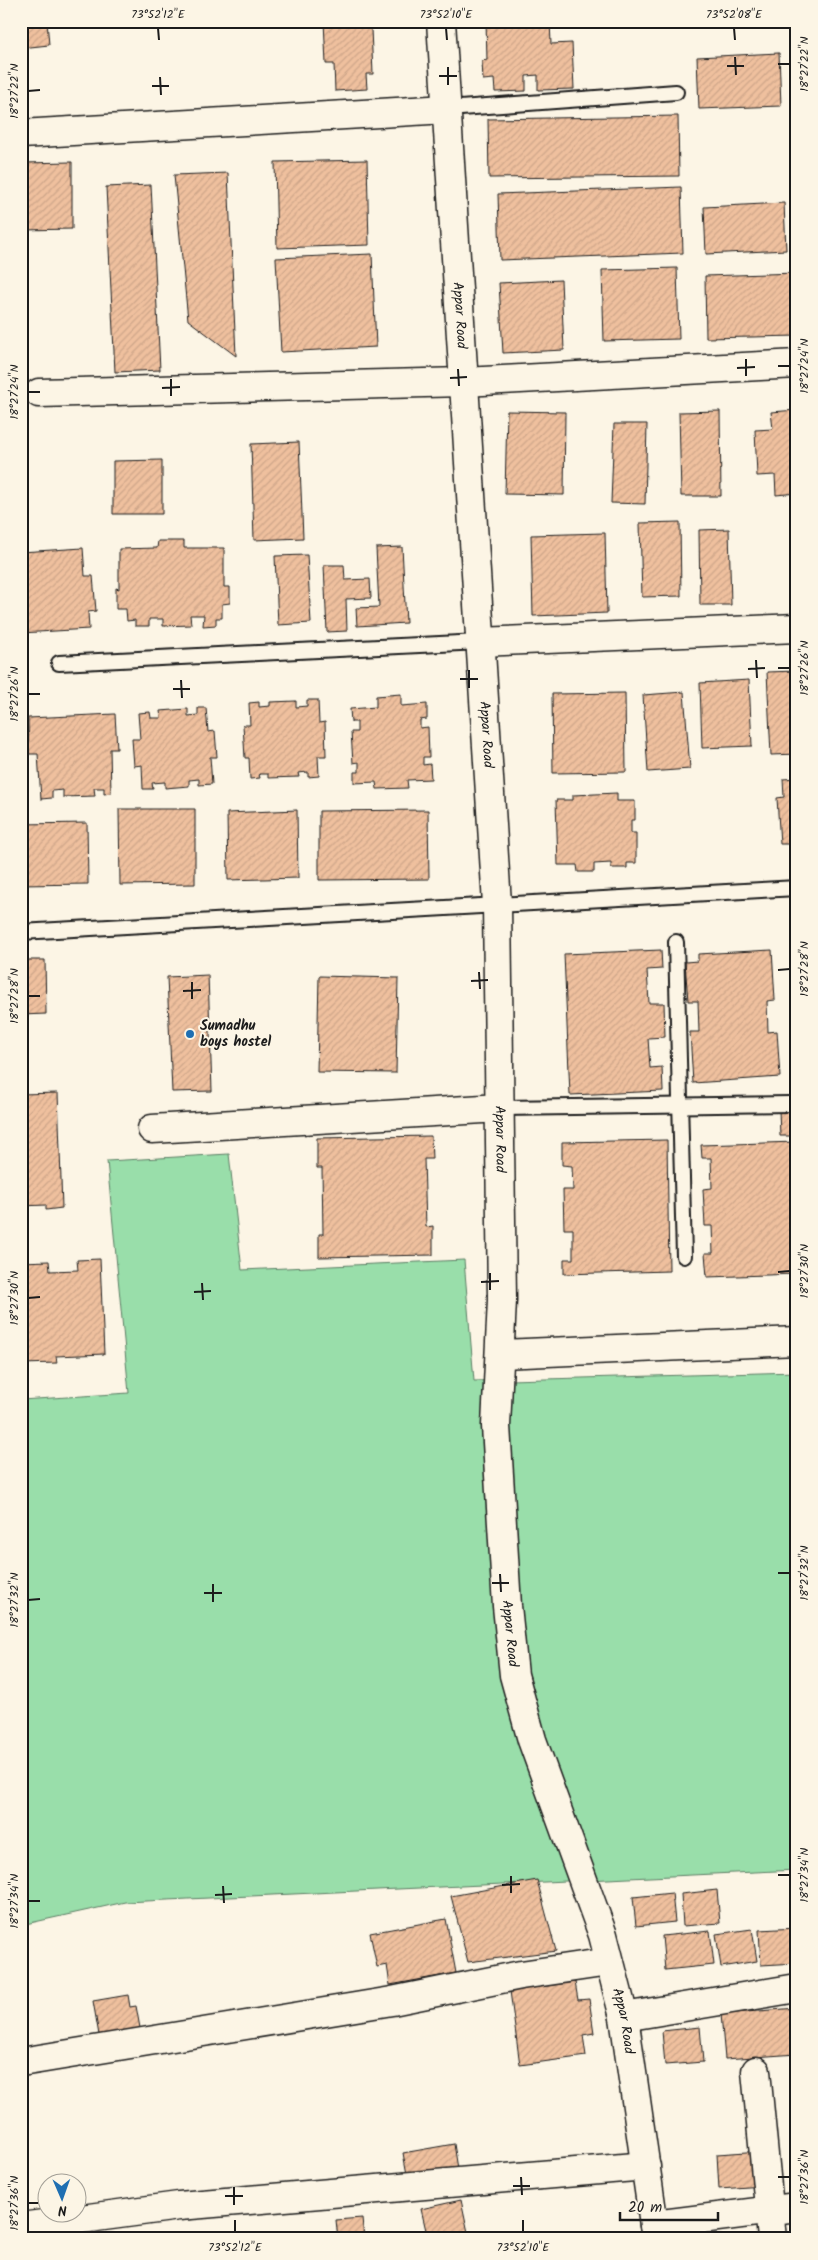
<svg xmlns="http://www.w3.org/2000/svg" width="818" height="2260" font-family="Kalam,sans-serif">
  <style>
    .grass { fill: #99deaa; stroke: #5a7d63 }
    .building { fill: url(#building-hatch); stroke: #1c1c1c }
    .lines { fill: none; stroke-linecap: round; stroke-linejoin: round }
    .service-casing { stroke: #1c1c1c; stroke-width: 18 }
    .minor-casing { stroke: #1c1c1c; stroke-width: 31 }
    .service { stroke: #fcf5e5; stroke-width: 14 }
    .minor { stroke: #fcf5e5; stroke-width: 28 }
    .ticks { fill: none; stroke: #1c1c1c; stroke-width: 2 }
    .poi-dot { fill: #1f6fb2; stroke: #fcf5e5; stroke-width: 2 }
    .labels { text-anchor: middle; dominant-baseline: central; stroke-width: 4; stroke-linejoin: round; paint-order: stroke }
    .street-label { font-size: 14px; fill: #1c1c1c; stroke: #fcf5e5 }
    .poi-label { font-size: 14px; font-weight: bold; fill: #1c1c1c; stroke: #fcf5e5; text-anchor: start }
    .neatline { fill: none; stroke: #1c1c1c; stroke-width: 2 }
    .ticks-label { font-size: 12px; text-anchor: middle; fill: #1c1c1c }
  </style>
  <defs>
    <pattern id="building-hatch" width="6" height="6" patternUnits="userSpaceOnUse" patternTransform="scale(1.25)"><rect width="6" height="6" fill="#efc09e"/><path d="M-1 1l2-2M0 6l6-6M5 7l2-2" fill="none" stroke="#cca488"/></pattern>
  </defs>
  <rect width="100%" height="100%" fill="#fcf5e5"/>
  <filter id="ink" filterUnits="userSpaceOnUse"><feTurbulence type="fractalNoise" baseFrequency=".02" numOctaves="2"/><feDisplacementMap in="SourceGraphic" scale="10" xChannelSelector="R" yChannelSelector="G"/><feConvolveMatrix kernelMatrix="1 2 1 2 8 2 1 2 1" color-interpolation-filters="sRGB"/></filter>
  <g filter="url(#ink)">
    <polygon class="grass" points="229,1154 242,1270 464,1260 474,1381 797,1372 797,1870 125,1902 21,1925 21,1400 129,1393 107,1161"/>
    <g class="building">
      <polygon points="47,21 49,45 21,48 21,24"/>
      <polygon points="324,21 368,21 369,29 371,29 373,74 366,74 367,89 335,91 334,64 326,64"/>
      <polygon points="486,21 550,21 551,44 572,43 574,89 538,90 538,75 526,76 526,91 495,92 494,79 483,80 482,61 487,60"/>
      <polygon points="779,53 781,106 699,109 697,57"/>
      <polygon points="678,116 679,176 489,178 488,119"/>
      <polygon points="367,160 369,245 277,248 275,162"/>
      <polygon points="72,162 72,229 24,230 23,163"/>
      <polygon points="228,173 236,356 188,320 174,175"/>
      <polygon points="151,185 160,370 115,372 106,187"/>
      <polygon points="681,187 683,253 500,260 498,194"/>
      <polygon points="784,203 786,250 706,254 704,207"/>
      <polygon points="372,254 376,347 281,352 276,258"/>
      <polygon points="677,268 679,339 604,341 602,270"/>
      <polygon points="797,273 797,336 706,338 705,276"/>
      <polygon points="561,280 564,350 503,353 499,283"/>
      <polygon points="797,410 797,493 776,495 775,475 757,476 755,430 773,429 771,412"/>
      <polygon points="507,411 565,412 564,495 505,494"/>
      <polygon points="720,411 721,496 681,496 679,412"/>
      <polygon points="614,424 647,424 645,504 611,503"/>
      <polygon points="299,442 303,538 254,540 251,444"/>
      <polygon points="162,460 162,514 113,514 113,461"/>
      <polygon points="680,522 681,596 642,597 640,523"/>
      <polygon points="729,529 731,605 700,605 699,530"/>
      <polygon points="605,533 607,613 533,616 531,535"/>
      <polygon points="158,541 184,541 184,548 224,548 224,587 230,587 230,603 222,604 222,618 216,618 216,625 203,626 204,615 190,615 191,625 163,626 163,619 149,619 149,626 135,626 135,620 127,621 126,609 116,609 116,588 119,589 119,549 157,548"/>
      <polygon points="402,547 406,623 357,626 356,608 379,607 376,548"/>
      <polygon points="83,548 85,576 93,576 96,611 88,612 89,629 21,633 21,552"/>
      <polygon points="307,555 311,623 278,625 275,556"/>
      <polygon points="324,565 344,565 345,580 370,579 371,598 346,599 347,631 327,632"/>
      <polygon points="797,671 797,754 771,755 767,672"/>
      <polygon points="749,680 752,746 702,748 700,683"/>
      <polygon points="684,692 690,769 648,772 643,695"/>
      <polygon points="625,693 626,772 553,773 552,694"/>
      <polygon points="401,694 401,706 427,704 427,719 420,720 420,728 428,727 429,757 423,757 423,765 430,764 431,779 407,780 408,788 377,789 376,782 354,783 354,772 359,772 359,762 353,763 351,732 357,732 357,722 351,722 350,709 376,707 376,696"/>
      <polygon points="307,700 318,700 319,723 325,722 326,756 318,756 319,776 308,777 308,772 298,773 299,777 268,778 268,774 259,774 260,778 250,779 249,758 245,758 243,725 250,725 249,703 259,702 259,707 270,706 270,702 296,701 296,707 307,706"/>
      <polygon points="198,708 206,708 208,732 215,731 217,757 210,757 212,784 199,785 199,779 189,780 189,786 165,788 165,782 152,783 153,789 143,789 142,765 134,766 132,739 140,739 138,713 150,712 151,718 161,718 160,711 188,709 188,716 198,715"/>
      <polygon points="115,714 117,749 110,749 111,793 104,794 104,788 94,788 95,796 63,797 63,790 52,791 52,798 41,799 38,754 29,754 28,718"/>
      <polygon points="797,778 797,861 791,861 790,844 780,844 777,798 784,797 783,779"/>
      <polygon points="617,793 617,801 635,801 635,820 631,820 631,833 636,833 636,863 627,863 627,868 611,868 611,863 594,864 594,872 578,872 577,865 558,865 556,800 573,800 573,795"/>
      <polygon points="119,809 195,809 195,884 120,885"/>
      <polygon points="297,810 298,878 228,880 227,813"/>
      <polygon points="428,810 429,879 319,880 319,811"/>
      <polygon points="87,823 88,884 21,885 21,824"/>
      <polygon points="661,950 662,969 647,970 649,1003 664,1003 665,1037 648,1038 650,1068 662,1067 663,1091 570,1095 564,954"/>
      <polygon points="772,950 775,1000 767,1001 768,1032 777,1031 780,1077 693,1083 690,1032 699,1032 698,1001 688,1001 685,962 698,961 698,954"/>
      <polygon points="21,960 45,960 46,1014 21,1015"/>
      <polygon points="208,975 212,1091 172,1092 167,977"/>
      <polygon points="319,976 398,978 396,1073 317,1072"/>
      <polygon points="58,1093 62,1208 46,1210 46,1205 21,1206 21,1094"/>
      <polygon points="779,1110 797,1110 797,1136 780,1136"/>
      <polygon points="431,1136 432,1159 424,1159 426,1227 433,1226 433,1255 319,1257 319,1234 323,1234 322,1168 317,1168 317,1138"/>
      <polygon points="667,1140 669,1271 564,1274 564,1259 573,1259 573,1229 564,1229 563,1190 573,1190 572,1166 562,1165 562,1142"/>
      <polygon points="797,1142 797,1274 707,1277 705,1253 713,1253 712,1226 705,1226 703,1189 712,1188 711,1158 702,1158 701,1145"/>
      <polygon points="100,1259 104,1354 56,1356 57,1363 21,1364 21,1262 49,1261 50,1271 78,1270 77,1260"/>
      <polygon points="537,1880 556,1951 468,1962 451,1896"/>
      <polygon points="717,1890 720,1923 683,1926 681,1894"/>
      <polygon points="672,1893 675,1922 636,1926 633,1897"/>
      <polygon points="446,1919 456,1973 390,1985 387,1965 377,1967 370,1933"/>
      <polygon points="797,1928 797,1963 761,1965 759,1930"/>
      <polygon points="752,1929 757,1961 721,1967 716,1934"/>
      <polygon points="710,1931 714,1965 665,1970 662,1936"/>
      <polygon points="575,1982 578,2000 589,1999 594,2033 583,2035 586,2056 520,2065 510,1991"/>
      <polygon points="128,1995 130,2007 136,2006 140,2028 99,2035 93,2001"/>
      <polygon points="797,2008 797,2054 725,2059 721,2014"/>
      <polygon points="700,2027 703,2062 665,2065 662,2031"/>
      <polygon points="454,2144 459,2175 409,2185 403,2153"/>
      <polygon points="761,2151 763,2186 719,2189 717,2154"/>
      <polygon points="461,2200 469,2237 428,2239 421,2209"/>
      <polygon points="362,2218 364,2239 338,2239 336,2220"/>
    </g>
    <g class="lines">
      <defs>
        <g id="service">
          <polyline points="447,109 676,92"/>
          <polyline points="59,663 480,642"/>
          <polyline points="21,932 797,888"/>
          <polyline points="676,942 684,1256"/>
          <polyline points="500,1108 789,1104"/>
        </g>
        <g id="minor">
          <path id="s1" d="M441,21L497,904L502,1300L496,1426L507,1606L514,1675L532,1740L603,1935L624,2017L656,2239"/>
          <polyline points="21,134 447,109"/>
          <polyline points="39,393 464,382 797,364"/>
          <polyline points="480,642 797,628"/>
          <polyline points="152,1129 500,1108"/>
          <polyline points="500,1354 797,1341"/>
          <polyline points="624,2017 797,1988"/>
          <polyline points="21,2062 392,2001 521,1975 609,1962"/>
          <polyline points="756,2071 772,2239"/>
          <polyline points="654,2225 797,2207"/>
          <polyline points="21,2227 179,2206 646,2166"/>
        </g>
      </defs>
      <use href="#service" class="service-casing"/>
      <use href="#minor" class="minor-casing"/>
      <use href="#service" class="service"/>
      <use href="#minor" class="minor"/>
    </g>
  </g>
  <path class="ticks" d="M158,28L159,40M446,28L447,40M734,28L735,40M735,57L736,75M778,64H790M727,66H744M448,67V85M439,76H457M160,77L161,95M152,86H169M28,91L40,90M746,359V376M778,366H790M737,368L755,367M458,369L459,386M450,378L467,377M171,379V396M162,388L180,387M28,392H40M756,660L757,678M778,668H790M748,669L765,668M469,670V688M460,679H478M181,680L182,698M173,689H190M28,694H40M778,970L790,969M479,972L480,989M471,981L488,980M192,982V999M183,991L201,990M28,996H40M778,1272L790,1271M490,1273V1290M481,1282L499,1281M202,1283L203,1300M194,1292L211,1291M28,1298L40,1297M778,1573H790M500,1574L501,1592M492,1583H509M213,1584V1602M204,1593H222M28,1600L40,1599M778,1875H790M511,1876V1893M502,1885L520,1884M223,1886L224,1903M215,1895L232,1894M28,1901H40M521,2177L522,2195M778,2177H790M513,2186H530M234,2187V2205M225,2196H243M28,2203H40M235,2220V2232M523,2220V2232"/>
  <circle class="poi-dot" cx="190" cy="1034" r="5"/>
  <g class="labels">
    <g class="street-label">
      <text stroke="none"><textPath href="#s1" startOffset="295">Appar Road</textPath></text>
      <text stroke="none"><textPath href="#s1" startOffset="715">Appar Road</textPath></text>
      <text stroke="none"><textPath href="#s1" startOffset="1120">Appar Road</textPath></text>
      <text stroke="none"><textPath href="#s1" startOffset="1615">Appar Road</textPath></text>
      <text stroke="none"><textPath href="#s1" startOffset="2020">Appar Road</textPath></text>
    </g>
    <g class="poi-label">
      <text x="200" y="1026">Sumadhu<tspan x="200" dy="16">boys hostel</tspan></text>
    </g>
  </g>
  <rect width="818" height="2260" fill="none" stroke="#fcf5e5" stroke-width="55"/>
  <g transform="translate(62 2198) rotate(178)"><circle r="24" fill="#fcf5e5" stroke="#a29e95"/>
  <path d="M0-4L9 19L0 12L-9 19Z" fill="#1f6fb2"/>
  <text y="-8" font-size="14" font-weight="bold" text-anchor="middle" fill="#1c1c1c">N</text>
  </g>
  <path d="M620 2212v8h98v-8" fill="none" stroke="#1c1c1c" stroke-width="2.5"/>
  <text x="628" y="2212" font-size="15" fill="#1c1c1c" stroke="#fcf5e5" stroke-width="4" paint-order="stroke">20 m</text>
  <rect x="28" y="28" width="762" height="2204" class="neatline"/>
  <g class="ticks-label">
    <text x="158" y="18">73°52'12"E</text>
    <text x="446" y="18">73°52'10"E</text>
    <text x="734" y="18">73°52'08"E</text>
    <text transform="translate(804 64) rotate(-90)" y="4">18°27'22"N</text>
    <text transform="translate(14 91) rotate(-90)" y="4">18°27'22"N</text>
    <text transform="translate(804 366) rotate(-90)" y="4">18°27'24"N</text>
    <text transform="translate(14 392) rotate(-90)" y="4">18°27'24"N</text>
    <text transform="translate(804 668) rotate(-90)" y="4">18°27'26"N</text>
    <text transform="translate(14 694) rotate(-90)" y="4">18°27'26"N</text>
    <text transform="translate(804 969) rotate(-90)" y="4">18°27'28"N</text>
    <text transform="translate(14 996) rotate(-90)" y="4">18°27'28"N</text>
    <text transform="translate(804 1271) rotate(-90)" y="4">18°27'30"N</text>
    <text transform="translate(14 1298) rotate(-90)" y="4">18°27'30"N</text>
    <text transform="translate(804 1573) rotate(-90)" y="4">18°27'32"N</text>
    <text transform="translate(14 1600) rotate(-90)" y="4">18°27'32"N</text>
    <text transform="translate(804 1875) rotate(-90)" y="4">18°27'34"N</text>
    <text transform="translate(14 1901) rotate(-90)" y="4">18°27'34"N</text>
    <text transform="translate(804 2177) rotate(-90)" y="4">18°27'36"N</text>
    <text transform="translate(14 2203) rotate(-90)" y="4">18°27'36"N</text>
    <text x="235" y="2251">73°52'12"E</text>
    <text x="523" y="2251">73°52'10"E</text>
  </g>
</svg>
